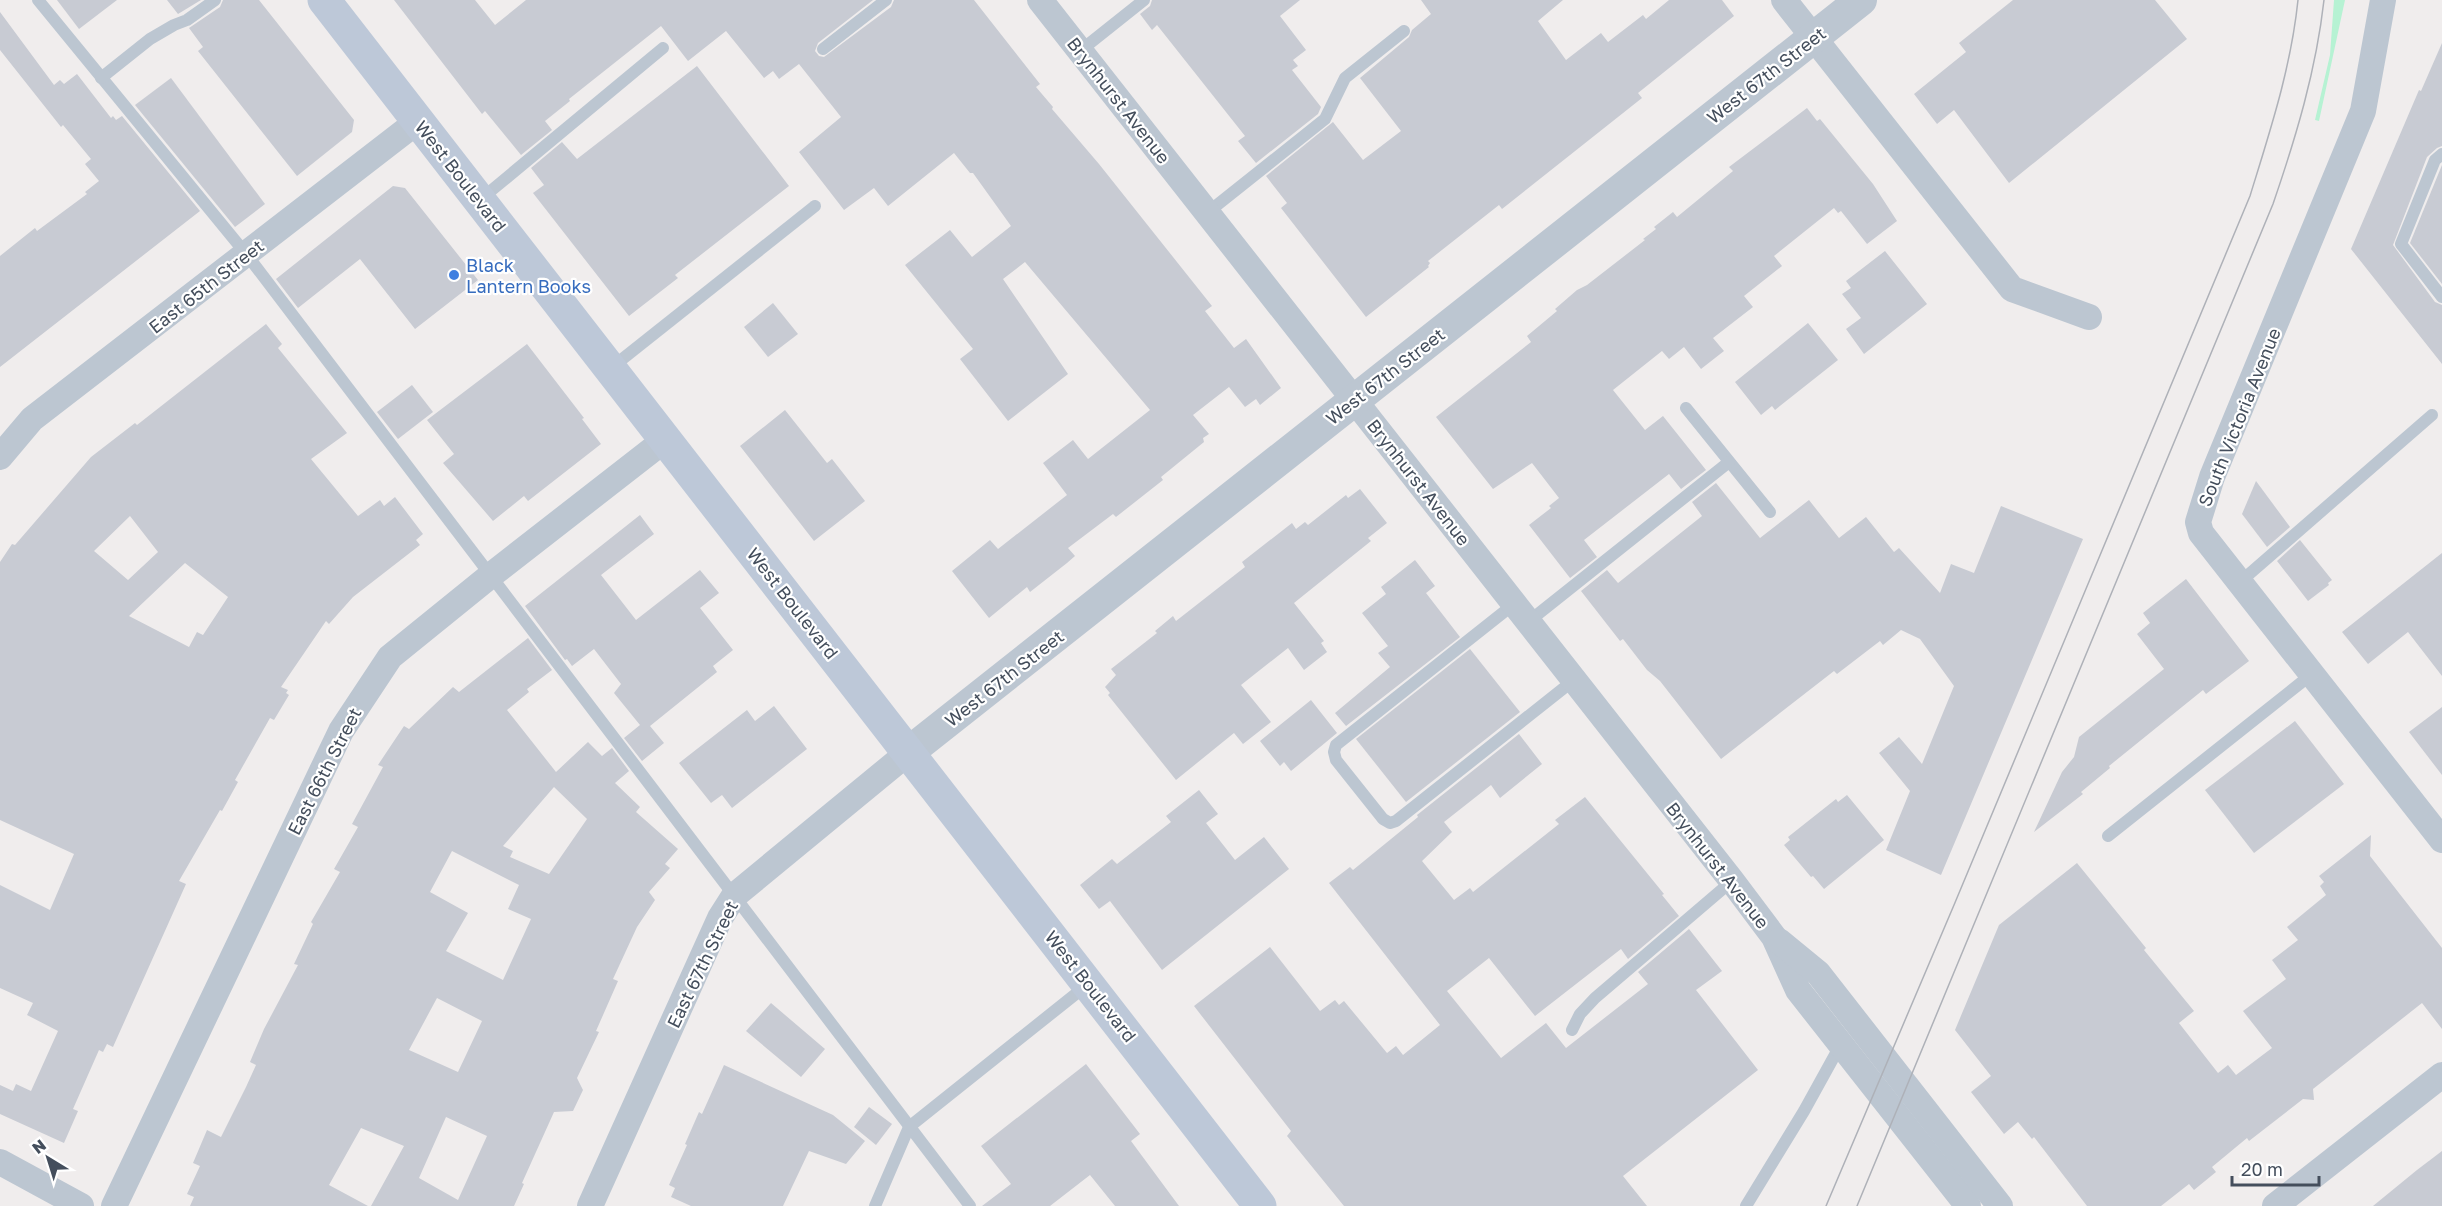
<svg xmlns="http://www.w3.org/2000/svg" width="2442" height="1206" font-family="'Golos Text',sans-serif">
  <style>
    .green { fill: #b6f2d3 }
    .building { fill: #c8cbd3; fill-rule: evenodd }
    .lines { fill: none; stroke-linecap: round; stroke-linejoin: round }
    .service { stroke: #bcc6d1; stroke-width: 12 }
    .minor { stroke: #bcc6d1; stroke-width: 26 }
    .tertiary { stroke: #bcc6d1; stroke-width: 32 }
    .secondary { stroke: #bdc8d8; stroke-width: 33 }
    .tram { stroke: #aeb1b8; stroke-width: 1.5 }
    .shop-dot { fill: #3f7fe0; stroke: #fff; stroke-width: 2 }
    .labels { text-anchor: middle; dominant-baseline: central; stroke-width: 4.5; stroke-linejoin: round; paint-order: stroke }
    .street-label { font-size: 18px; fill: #444e5c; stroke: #fff }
    .shop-label { font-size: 18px; fill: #366cbe; stroke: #fff; text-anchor: start }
  </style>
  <rect width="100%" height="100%" fill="#f0eded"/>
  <polygon class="green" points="2334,0 2345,0 2319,121 2315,120 2330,55"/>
  <g class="building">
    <polygon points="57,0 117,0 79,29"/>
    <polygon points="167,0 201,0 178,14"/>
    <polygon points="223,0 259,0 354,120 352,132 297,176 198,51 203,47 189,28 220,7"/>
    <polygon points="394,0 475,0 495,25 526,0 873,0 818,43 815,51 819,56 824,57 891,7 894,0 974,0 1040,84 1036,87 1053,107 1052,109 1099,164 1212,306 1205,311 1234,348 1246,339 1281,388 1260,405 1256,399 1245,407 1229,387 1193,415 1209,434 1203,438 1204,442 1161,477 1163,480 1116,517 1113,514 1068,548 1075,556 1067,563 1030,592 1027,587 989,618 952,571 990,540 998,549 1067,495 1043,463 1073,440 1088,459 1150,410 1025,262 1003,279 1068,374 1008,421 960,359 973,349 905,265 950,230 972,257 1011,226 973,173 970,173 954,153 888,206 874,188 844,210 799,152 841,117 799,64 779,79 773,71 764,78 726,31 688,61 661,26 569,99 570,101 545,121 552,130 521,155 485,111 482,114"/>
    <polygon points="1152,0 1300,0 1280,16 1306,50 1293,60 1298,66 1292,70 1321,107 1318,114 1256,163 1238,141 1245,136 1157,25 1152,30 1140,14 1150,6"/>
    <polygon points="1421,0 1563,0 1538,21 1566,60 1601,33 1608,42 1643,15 1646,19 1669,0 1722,0 1734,16 1638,93 1642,98 1502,209 1499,205 1428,261 1430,263 1428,266 1429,267 1366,317 1281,208 1287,203 1266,176 1333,122 1363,160 1401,131 1360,78 1409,37 1412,30 1431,14"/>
    <polygon points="2013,0 2155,0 2187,39 2009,183 1954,110 1937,124 1914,94 1966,52 1959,43"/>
    <polygon points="0,12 54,85 60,80 64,84 77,74 111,118 113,116 116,120 122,116 200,211 0,367 0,256 35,228 37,231 87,194 85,192 99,181 85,164 91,159 63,125 61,127 0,50"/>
    <polygon points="2442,43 2442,146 2437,148 2427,157 2393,245 2435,302 2442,305 2442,364 2351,249 2419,90 2421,91"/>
    <polygon points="697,66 789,186 675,275 678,278 629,316 533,193 544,185 531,168 562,142 577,159"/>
    <polygon points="171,78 265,204 235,227 135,105"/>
    <polygon points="1807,108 1817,121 1820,119 1873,184 1897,221 1867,244 1841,211 1838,213 1834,208 1774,256 1782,266 1744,296 1753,307 1713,338 1724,351 1701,369 1684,347 1669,359 1662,351 1613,390 1645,430 1663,416 1706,470 1681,489 1669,474 1584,540 1597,557 1570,578 1529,525 1551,508 1549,506 1559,498 1532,463 1493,489 1436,417 1531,342 1527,336 1557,311 1555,309 1577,290 1587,285 1645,240 1643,239 1656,229 1654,227 1673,212 1677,217 1733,171 1729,167"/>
    <polygon points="2442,165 2442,284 2410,243"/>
    <polygon points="393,186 405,188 478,280 415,329 360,259 298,308 276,279"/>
    <polygon points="1885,251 1927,304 1864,354 1846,329 1861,318 1842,294 1851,288 1846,281"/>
    <polygon points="773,303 798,334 768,357 744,327"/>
    <polygon points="1808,323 1838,360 1775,410 1772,406 1761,415 1735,382"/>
    <path d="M266,324L282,344L278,348L347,433L311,459L358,516L380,500L384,506L395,497L423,534L416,540L420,545L353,597L329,624L326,621L281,687L288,690L286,693L289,695L274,720L270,718L235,780L238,782L222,811L220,810L179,881L186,884L113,1047L107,1044L103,1052L99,1050L73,1109L78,1111L64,1143L0,1114V1085L13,1091L16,1084L31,1091L58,1031L27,1015L33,1003L0,988V885L50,910L74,854L0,820V562L12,544L15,545L91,457L135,423L137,425ZM130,516L158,552L128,580L94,551ZM185,563L228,597L203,635L197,632L189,647L129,616Z"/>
    <polygon points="527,344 584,418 582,419 601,444 528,501 524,496 493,521 443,463 454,454 427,420"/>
    <polygon points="412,385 433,412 398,439 377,412"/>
    <polygon points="785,410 827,463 832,459 865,501 814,541 740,446"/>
    <polygon points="2256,481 2290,527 2267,547 2242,514"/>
    <polygon points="1716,483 1760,538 1809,500 1839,538 1866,517 1894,552 1899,548 1940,593 1951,564 1974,573 2001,506 2083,539 1941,875 1886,850 1910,791 1879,753 1899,737 1922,764 1954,686 1920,639 1901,630 1883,645 1880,641 1837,674 1834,671 1721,759 1660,681 1647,670 1623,639 1620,641 1581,591 1607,570 1618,583 1702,516 1692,502"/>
    <polygon points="1360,489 1387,523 1368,538 1371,541 1294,603 1324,641 1321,643 1327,652 1304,670 1288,648 1241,685 1271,722 1243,744 1234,733 1176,780 1108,695 1110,693 1105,687 1116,675 1111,669 1157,633 1155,631 1173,616 1176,621 1245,567 1242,562 1292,523 1296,529 1305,522 1308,525 1346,495 1348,498"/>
    <polygon points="640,515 654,534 601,575 636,620 700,570 719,593 700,608 733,650 713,666 717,672 650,726 664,743 642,761 624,738 640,725 614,693 621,684 594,649 572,666 567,659 565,660 525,606"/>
    <polygon points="2300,540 2332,580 2328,583 2329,585 2308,601 2277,561"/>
    <polygon points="2442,553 2442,676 2408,632 2368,664 2342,632"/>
    <polygon points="1415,560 1435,586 1426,593 1460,637 1346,726 1335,713 1390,667 1378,653 1388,646 1362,613 1386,594 1381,587"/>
    <polygon points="2186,579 2249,661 2206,694 2203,690 2109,766 2110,768 2081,792 2083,794 2034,832 2062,772 2074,757 2079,737 2164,669 2137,634 2150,623 2143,613"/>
    <path d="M528,638L552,670L527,689L529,692L507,710L556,772L588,742L602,756L612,748L629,771L615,783L640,807L636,812L678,849L665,864L670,868L649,892L655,900L637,927L613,979L618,981L596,1031L599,1032L577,1078L583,1090L573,1111L554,1112L522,1183L524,1184L514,1206H371L404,1146L361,1128L329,1185L368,1206H190L194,1197L187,1194L200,1166L193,1163L207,1130L221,1137L246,1087L256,1065L250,1062L264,1029L298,965L294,964L313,924L311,922L340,872L334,869L358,827L352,824L383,767L378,765L404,726L409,729L453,687L459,692ZM554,787L587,819L549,874L510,857L513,851L503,846ZM452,851L519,885L508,909L531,919L503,980L446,951L468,913L430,892ZM437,998L482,1021L458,1072L409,1050ZM446,1117L487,1136L458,1200L419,1178Z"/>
    <polygon points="1470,649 1520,712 1406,802 1356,739"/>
    <polygon points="1311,700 1337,733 1291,771 1284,762 1280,766 1260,741"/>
    <polygon points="774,706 807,749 732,808 722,795 711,803 679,763 747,710 755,721"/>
    <polygon points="2442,707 2442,775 2409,732"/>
    <polygon points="2295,721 2344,784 2254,853 2205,790"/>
    <polygon points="1519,734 1542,764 1500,798 1491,785 1444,822 1452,832 1422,861 1454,900 1470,888 1473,892 1559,824 1555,820 1585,797 1664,894 1662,895 1679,916 1628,959 1621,949 1535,1016 1489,958 1447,991 1501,1058 1546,1023 1566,1048 1648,984 1638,972 1689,929 1722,971 1696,990 1758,1070 1623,1176 1647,1206 1344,1206 1287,1136 1291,1131 1194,1006 1270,947 1320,1011 1335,1000 1339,1005 1344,1001 1387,1053 1396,1046 1403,1055 1440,1025 1329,883 1350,867 1353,870 1418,817 1417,815"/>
    <polygon points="1199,790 1218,814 1206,823 1235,860 1264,837 1289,869 1162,970 1110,901 1099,909 1080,885 1112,859 1117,864 1171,822 1166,816"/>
    <polygon points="1847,795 1884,840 1824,889 1813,876 1811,877 1784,845 1790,840 1788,837 1836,799 1838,802"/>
    <polygon points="2371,835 2370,856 2442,948 2442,1029 2422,1003 2313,1089 2314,1100 2303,1099 2249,1141 2247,1138 2212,1167 2216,1172 2194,1190 2189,1184 2161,1206 2087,1206 2034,1137 2032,1139 2018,1122 2004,1134 1971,1092 1991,1076 1955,1030 1999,925 2077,863 2146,948 2144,950 2194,1011 2179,1023 2218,1073 2228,1065 2236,1075 2272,1048 2243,1011 2286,979 2272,960 2298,940 2287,927 2326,895 2320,886 2324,882 2319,876"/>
    <polygon points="771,1003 825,1049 801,1077 746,1031"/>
    <polygon points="1086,1064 1140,1134 1131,1141 1179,1206 1115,1206 1090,1175 1050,1206 982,1206 1011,1184 981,1146"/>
    <polygon points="724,1065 833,1115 865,1141 846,1164 809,1151 783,1206 691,1206 671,1197 675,1188 669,1185 687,1145 685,1144 699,1112 702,1114"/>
    <polygon points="869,1107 892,1124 876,1145 854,1127"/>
    <polygon points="2442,1151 2442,1206 2373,1206 2417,1170"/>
  </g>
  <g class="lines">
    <g class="service">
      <polyline points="38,0 247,255 970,1206"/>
      <polyline points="823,49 886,0"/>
      <polyline points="1080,51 1144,0"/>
      <polyline points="101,78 150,39 174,25 187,20 215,0"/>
      <polyline points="2442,154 2435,160 2401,244 2442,297"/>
      <polyline points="481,199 663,48"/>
      <polyline points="1207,213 1325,119 1345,78 1404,31"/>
      <polyline points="611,368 815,206"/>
      <polyline points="1686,408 1770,512"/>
      <polyline points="2240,582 2432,415"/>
      <polyline points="1514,604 1336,745 1334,752 1336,760 1383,819 1390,823 1396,821 1574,680"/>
      <polyline points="1528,622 1729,462"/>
      <polyline points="2108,836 2312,674"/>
      <polyline points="1572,1030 1580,1014 1595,998 1732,881"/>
      <polyline points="875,1206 909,1127 1087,985"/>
      <polyline points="1746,1206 1804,1111 1841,1044"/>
    </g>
    <g class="minor">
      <polyline points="1040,0 1732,881 1774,937 1798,990 1968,1206"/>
      <polyline points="1784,0 2012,289 2089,317"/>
      <polyline points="2383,0 2363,111 2212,477 2198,522 2201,533 2442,840"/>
      <polyline points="0,457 32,419 418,121"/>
      <polyline points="1779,941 1818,973 2000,1206"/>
      <polyline points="0,1162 81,1206"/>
      <polyline points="114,1206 341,731 390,657 490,576 666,439"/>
      <polyline points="590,1206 720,918 734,896 909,752"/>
      <polyline points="2275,1206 2442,1075"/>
    </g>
    <polyline class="tertiary" points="909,752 1861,0"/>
    <polyline class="secondary" points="324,0 1260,1206"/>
    <g class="tram">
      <path d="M1826,1206L1954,905L2250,196C2270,131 2291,68 2298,0"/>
      <path d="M1857,1206L2273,204C2296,137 2316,71 2324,0"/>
    </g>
  </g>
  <circle class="shop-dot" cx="454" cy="275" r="6"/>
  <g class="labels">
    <g class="street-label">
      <text transform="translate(1766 75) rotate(-38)">West 67th Street</text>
      <text transform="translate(1119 100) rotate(52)">Brynhurst Avenue</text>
      <text transform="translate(461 176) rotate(52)">West Boulevard</text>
      <text transform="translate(206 286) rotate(-38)">East 65th Street</text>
      <text transform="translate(1385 376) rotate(-38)">West 67th Street</text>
      <text transform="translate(2239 417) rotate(-68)">South Victoria Avenue</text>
      <text transform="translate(1419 482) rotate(52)">Brynhurst Avenue</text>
      <text transform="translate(793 603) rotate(52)">West Boulevard</text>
      <text transform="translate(1004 678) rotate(-38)">West 67th Street</text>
      <text transform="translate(324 771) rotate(-63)">East 66th Street</text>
      <text transform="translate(1718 865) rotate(52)">Brynhurst Avenue</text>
      <text transform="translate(702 964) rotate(-64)">East 67th Street</text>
      <text transform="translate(1091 986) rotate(52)">West Boulevard</text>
    </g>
    <g class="shop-label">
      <text x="466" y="265">Black<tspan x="466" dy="21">Lantern Books</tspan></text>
    </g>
  </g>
  <g transform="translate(48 1158) rotate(322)" stroke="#ffffff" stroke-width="4.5" paint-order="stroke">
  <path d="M0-4.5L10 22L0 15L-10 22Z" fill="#444e5c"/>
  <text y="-9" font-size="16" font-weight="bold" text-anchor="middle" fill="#444e5c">N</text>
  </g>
  <path d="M2232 1176v9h87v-9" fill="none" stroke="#444e5c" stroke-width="3"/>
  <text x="2241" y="1176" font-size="18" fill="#444e5c" stroke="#ffffff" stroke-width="4.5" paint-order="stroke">20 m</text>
</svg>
